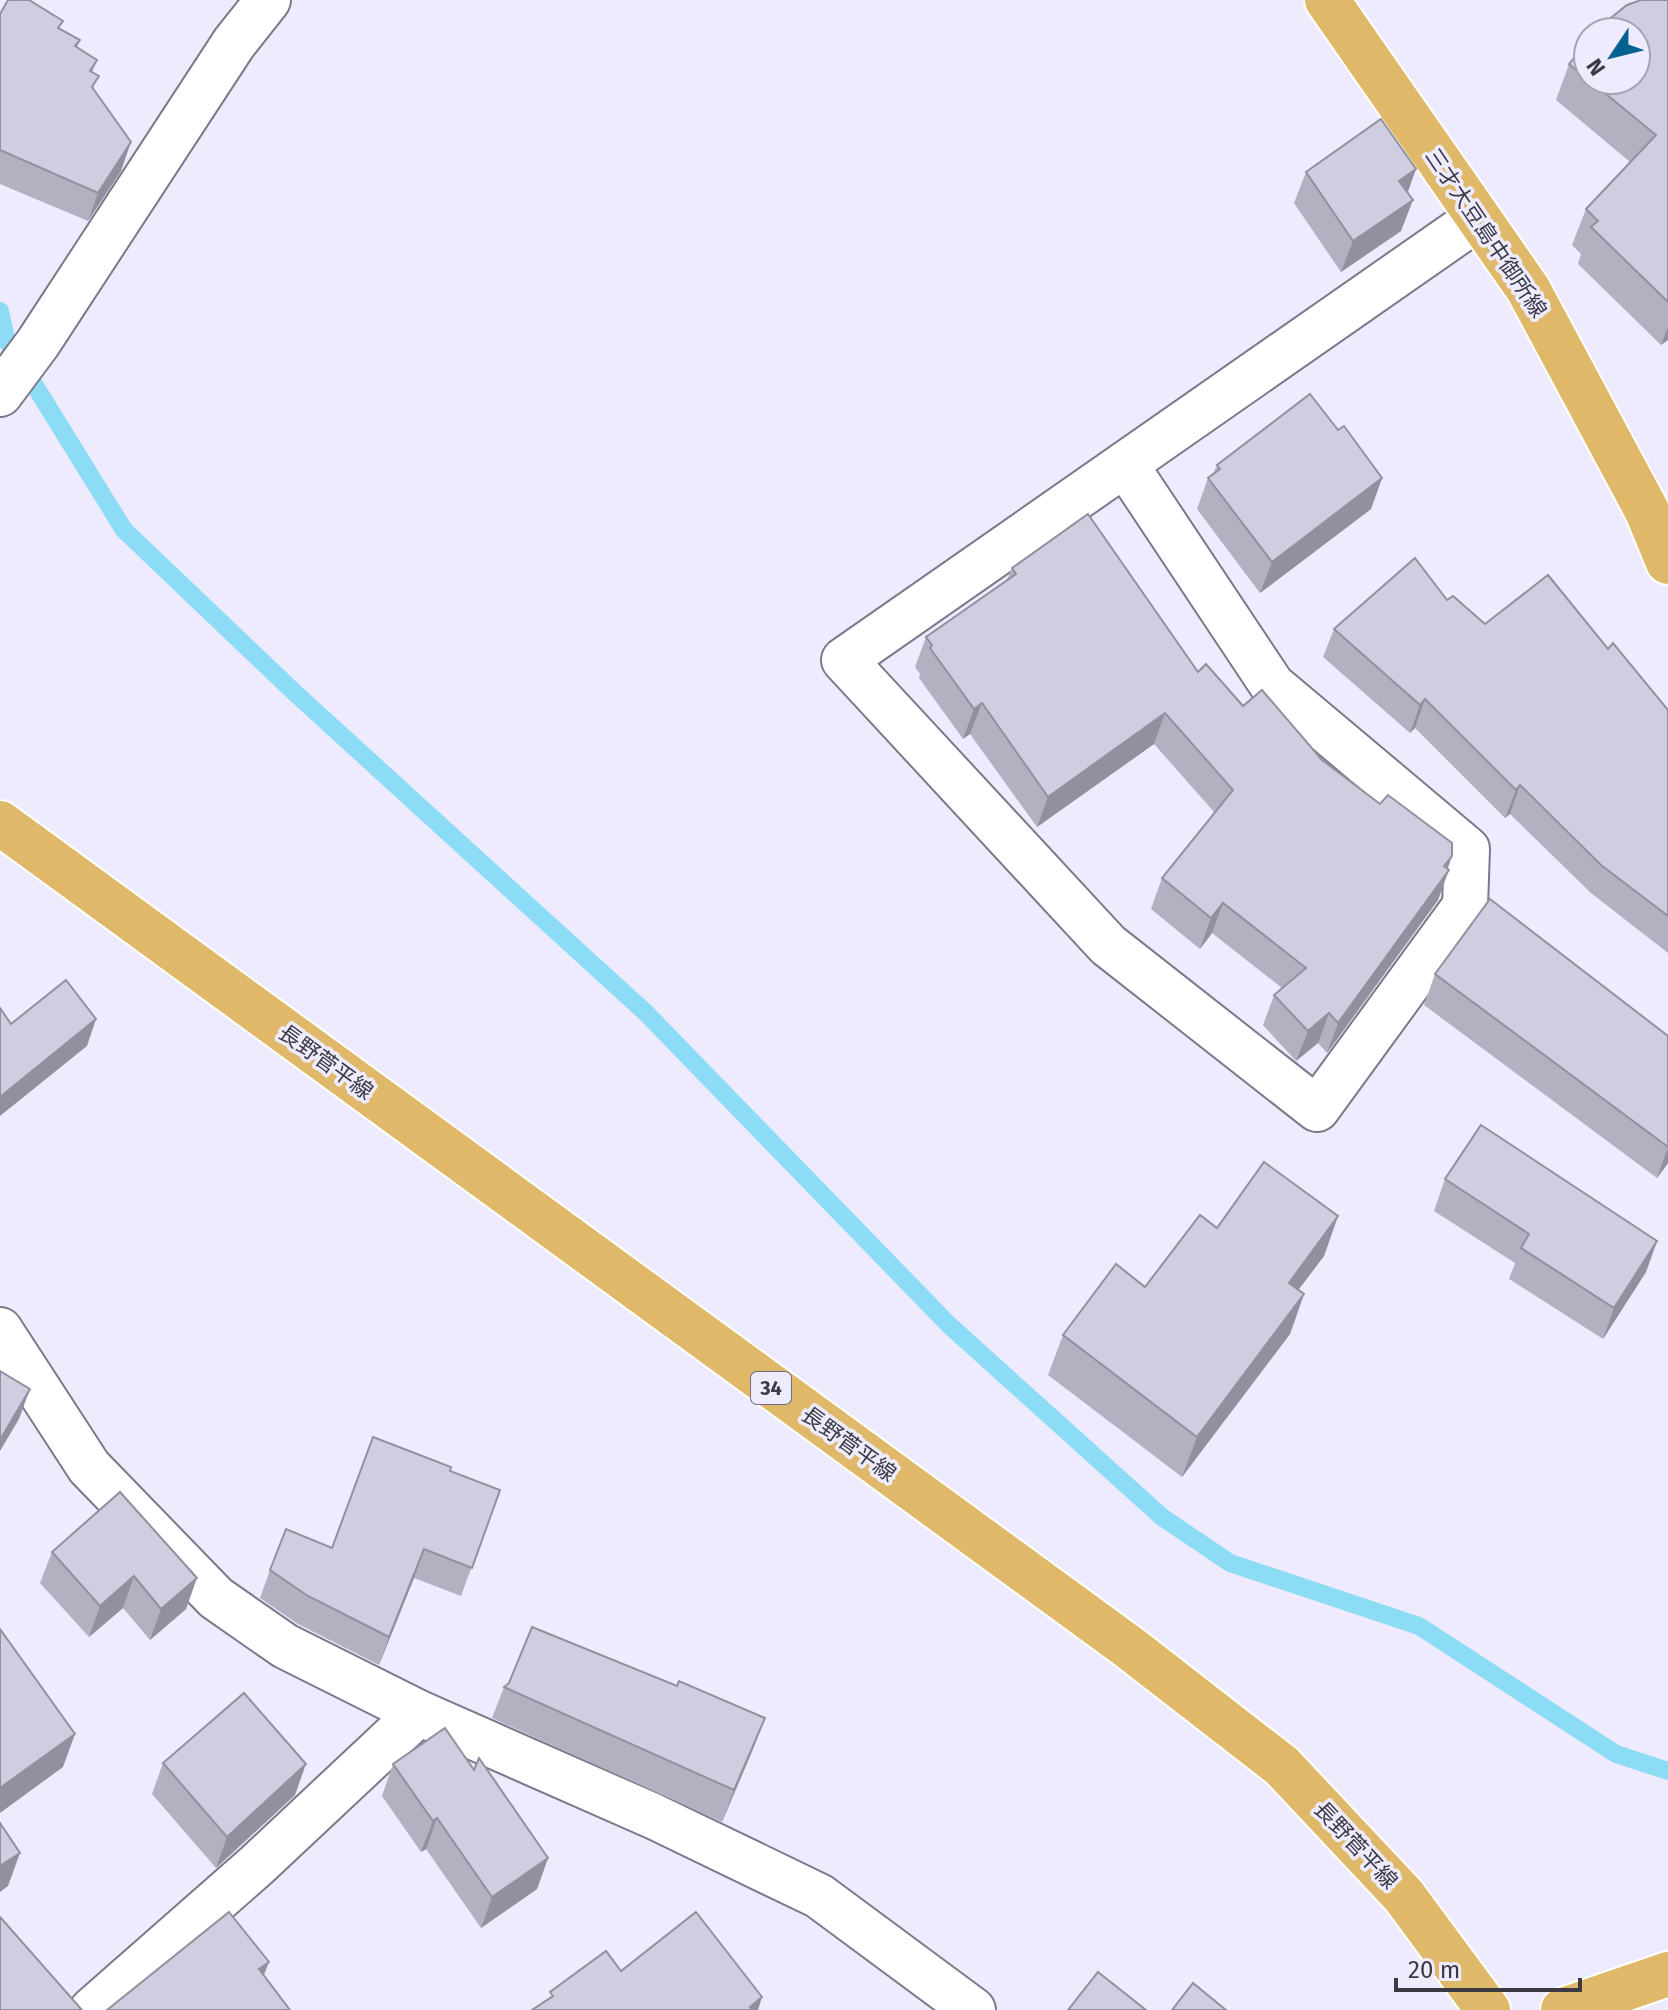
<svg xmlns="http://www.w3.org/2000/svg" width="1668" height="2010" font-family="'Fira Sans','Noto Sans JP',sans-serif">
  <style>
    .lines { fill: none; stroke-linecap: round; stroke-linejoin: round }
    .stream { stroke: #8cdcf6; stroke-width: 18 }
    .minor-casing { stroke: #7c788a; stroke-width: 48 }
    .major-casing { stroke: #fff; stroke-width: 48 }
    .minor { stroke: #fff; stroke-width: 44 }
    .major { stroke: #dfb969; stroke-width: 44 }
    .wall { fill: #b3b0c2 }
    .shaded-wall { fill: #92909e }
    .building { fill: #d0cde1; stroke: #92909e; stroke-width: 2 }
    .labels { text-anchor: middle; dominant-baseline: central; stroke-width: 7; stroke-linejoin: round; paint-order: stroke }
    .shield { fill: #eeebff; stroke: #716f7b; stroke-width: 2 }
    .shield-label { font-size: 20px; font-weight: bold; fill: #3b3a42 }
    .street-label { font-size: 22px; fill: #3b3a42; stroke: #eeebff }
  </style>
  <rect width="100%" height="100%" fill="#eeebff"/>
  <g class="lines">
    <polyline class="stream" points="0,311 6,339 124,530 294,692 646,1013 948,1324 1162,1517 1230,1563 1419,1626 1616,1754 1668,1771"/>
    <defs>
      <g id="minor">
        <polyline points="0,394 38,343 234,43 268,0"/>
        <polyline points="1125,464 1272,685 1467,849 1465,906 1317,1109 1108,945 844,660 1478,218"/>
        <polyline points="0,1330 89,1467 216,1598 285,1646 419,1713 653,1816 819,1896 973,2010"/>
        <polyline points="92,2010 257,1865 419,1713"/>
      </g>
      <g id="major">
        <polyline points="1327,0 1528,289 1647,511 1668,562"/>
        <polyline points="0,823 1130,1648 1282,1766 1404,1896 1488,2010"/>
        <polyline points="1563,2010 1668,1974"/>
      </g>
    </defs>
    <use href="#minor" class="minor-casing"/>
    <use href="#major" class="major-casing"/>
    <use href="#minor" class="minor"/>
    <use href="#major" class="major"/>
  </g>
  <g class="wall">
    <polygon points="1668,0 1668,340 1661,345 1578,264 1581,254 1572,245 1586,209 1630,162 1556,100 1569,64"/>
    <polygon points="0,14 60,29 80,40 77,48 97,60 92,73 94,89 121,171 88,221 0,184"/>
    <polygon points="1306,172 1408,193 1401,231 1341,272 1294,203"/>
    <polygon points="1338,430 1382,478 1371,509 1260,593 1197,509 1208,478 1213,474 1217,465"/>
    <polygon points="1012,568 1198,672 1243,706 1322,760 1380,804 1452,856 1438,900 1327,1053 1318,1043 1296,1061 1263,1025 1274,995 1282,988 1212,933 1200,949 1151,909 1162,878 1215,813 1154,744 1037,827 970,734 963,739 919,678 920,674 915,667 926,637 1007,580"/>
    <polygon points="1447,600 1485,624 1608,649 1668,710 1668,953 1591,893 1510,814 1505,818 1415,728 1410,733 1323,657 1334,629"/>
    <polygon points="1435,974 1668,1036 1668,1163 1657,1178 1424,1005"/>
    <polygon points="1445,1179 1657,1241 1646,1272 1603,1339 1509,1279 1515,1263 1434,1211"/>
    <polygon points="1338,1216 1324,1256 1298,1290 1304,1294 1290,1334 1182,1477 1048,1375 1063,1335 1145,1287 1217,1228"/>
    <polygon points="450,1471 500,1490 461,1596 414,1578 379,1665 298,1624 260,1598 270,1570 332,1548"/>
    <polygon points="120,1492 186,1609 150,1640 123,1608 89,1637 40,1583 52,1552"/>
    <polygon points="504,1687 753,1749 722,1822 492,1718"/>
    <polygon points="163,1763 295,1795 216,1868 152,1794"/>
    <polygon points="393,1764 474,1770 548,1858 537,1889 481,1928 426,1849 421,1852 382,1796"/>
  </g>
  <g class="shaded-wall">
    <polygon points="131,142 121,171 88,221 98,193"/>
    <polygon points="1416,169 1405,200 1399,181"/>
    <polygon points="1413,200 1401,231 1341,272 1353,241"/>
    <polygon points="1668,327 1668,340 1661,345"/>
    <polygon points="1382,478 1371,509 1260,593 1272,562"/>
    <polygon points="1425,699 1415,728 1410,733 1420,705"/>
    <polygon points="982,703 970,734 963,739 974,709"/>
    <polygon points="1165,713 1154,744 1037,827 1048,797"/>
    <polygon points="1520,785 1510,814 1505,818 1516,790"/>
    <polygon points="1452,856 1444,877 1449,870 1438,900 1327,1053 1338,1023"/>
    <polygon points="1223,903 1212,933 1200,949 1211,918"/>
    <polygon points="1329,1013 1318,1043 1296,1061 1308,1031"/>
    <polygon points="96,1019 87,1046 0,1116 0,1097"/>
    <polygon points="1668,1147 1668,1163 1657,1178"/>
    <polygon points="1338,1216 1324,1256 1274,1322 1289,1283"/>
    <polygon points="1657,1241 1646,1272 1603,1339 1614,1308"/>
    <polygon points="1304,1294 1290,1334 1182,1477 1197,1437"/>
    <polygon points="30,1389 19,1419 0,1451 0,1440"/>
    <polygon points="424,1549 414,1578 379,1665 389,1637"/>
    <polygon points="134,1576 123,1608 89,1637 100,1606"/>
    <polygon points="197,1578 186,1609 150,1640 161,1609"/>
    <polygon points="765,1718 753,1749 722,1822 734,1790"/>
    <polygon points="75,1734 63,1767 0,1813 0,1788"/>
    <polygon points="306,1764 295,1795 216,1868 227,1837"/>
    <polygon points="437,1818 426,1849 421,1852 433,1821"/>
    <polygon points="20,1853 8,1886 0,1892 0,1866"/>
    <polygon points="548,1858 537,1889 481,1928 492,1897"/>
    <polygon points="269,1962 256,1995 259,1969"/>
    <polygon points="762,1997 758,2010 749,2010 750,2007"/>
  </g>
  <g class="building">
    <polygon points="8,0 29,0 63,21 58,28 80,40 75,46 97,60 90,71 99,76 92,87 131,142 98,193 0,150 0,14"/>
    <polygon points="1641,0 1668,0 1668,302 1591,227 1598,221 1586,209 1656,135 1589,80 1636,80 1636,32 1596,32 1602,25 1627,5"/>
    <polygon points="1588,41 1588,80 1569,64"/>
    <polygon points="1381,119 1416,169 1399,181 1413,200 1353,241 1306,172"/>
    <polygon points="1310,394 1338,430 1344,426 1382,478 1272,562 1208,478 1220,469 1217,465"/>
    <polygon points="1088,514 1198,672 1206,664 1243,706 1262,690 1322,760 1380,804 1388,795 1452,843 1452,856 1444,866 1449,870 1338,1023 1329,1013 1308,1031 1274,995 1306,968 1223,903 1211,918 1162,878 1233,790 1165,713 1048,797 982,703 974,709 930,648 932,645 926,637 1016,574 1012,568"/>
    <polygon points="1415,558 1447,600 1453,596 1485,624 1548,575 1608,649 1613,643 1668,710 1668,916 1601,865 1520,785 1516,790 1425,699 1420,705 1334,629"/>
    <polygon points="1490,899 1668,1036 1668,1147 1435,974"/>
    <polygon points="66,980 96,1019 0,1097 0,1008 11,1024"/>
    <polygon points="1481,1125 1657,1241 1614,1308 1521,1248 1529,1234 1445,1179"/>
    <polygon points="1264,1162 1338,1216 1289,1283 1304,1294 1197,1437 1063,1335 1116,1264 1145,1287 1200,1215 1217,1228"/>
    <polygon points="0,1371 30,1389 0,1440"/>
    <polygon points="373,1437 451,1467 450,1471 500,1490 472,1568 424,1549 389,1637 308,1596 270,1570 286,1529 332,1548"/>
    <polygon points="120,1492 197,1578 161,1609 134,1576 100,1606 52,1552"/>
    <polygon points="532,1627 677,1686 679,1681 765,1718 734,1790 504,1687 509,1683"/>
    <polygon points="0,1629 75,1734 0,1788"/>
    <polygon points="244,1693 306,1764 227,1837 163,1763"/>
    <polygon points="445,1728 474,1770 479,1758 548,1858 492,1897 437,1818 433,1821 393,1764"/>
    <polygon points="0,1823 20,1853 0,1866"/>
    <polygon points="229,1912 269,1962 259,1969 290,2010 107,2010"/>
    <polygon points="696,1912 762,1997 750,2007 752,2010 532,2010 553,1996 550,1992 606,1951 621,1971"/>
    <polygon points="0,1917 82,2010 0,2010"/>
    <polygon points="1098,1972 1146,2010 1068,2010"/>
    <polygon points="1193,1983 1226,2010 1172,2010"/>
  </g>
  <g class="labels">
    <rect class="shield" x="751" y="1372" width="40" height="32" rx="6"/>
    <g class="shield-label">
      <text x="771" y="1388">34</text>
    </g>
    <g class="street-label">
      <text transform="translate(1486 233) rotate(56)">三才大豆島中御所線</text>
      <text transform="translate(326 1062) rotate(36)">長野菅平線</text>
      <text transform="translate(849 1444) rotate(36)">長野菅平線</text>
      <text transform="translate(1356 1845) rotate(47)">長野菅平線</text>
    </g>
  </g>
  <g transform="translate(1612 56) rotate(235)"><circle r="38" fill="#eeebff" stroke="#a6a4b3" stroke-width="2"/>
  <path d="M0-6L14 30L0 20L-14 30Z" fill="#036292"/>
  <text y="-12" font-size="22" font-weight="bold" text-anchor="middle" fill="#3b3a42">N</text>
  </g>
  <path d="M1396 1978v12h184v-12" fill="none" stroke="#3b3a42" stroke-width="4"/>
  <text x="1408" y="1978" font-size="24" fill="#3b3a42" stroke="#eeebff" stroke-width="6" paint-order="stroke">20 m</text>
</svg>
